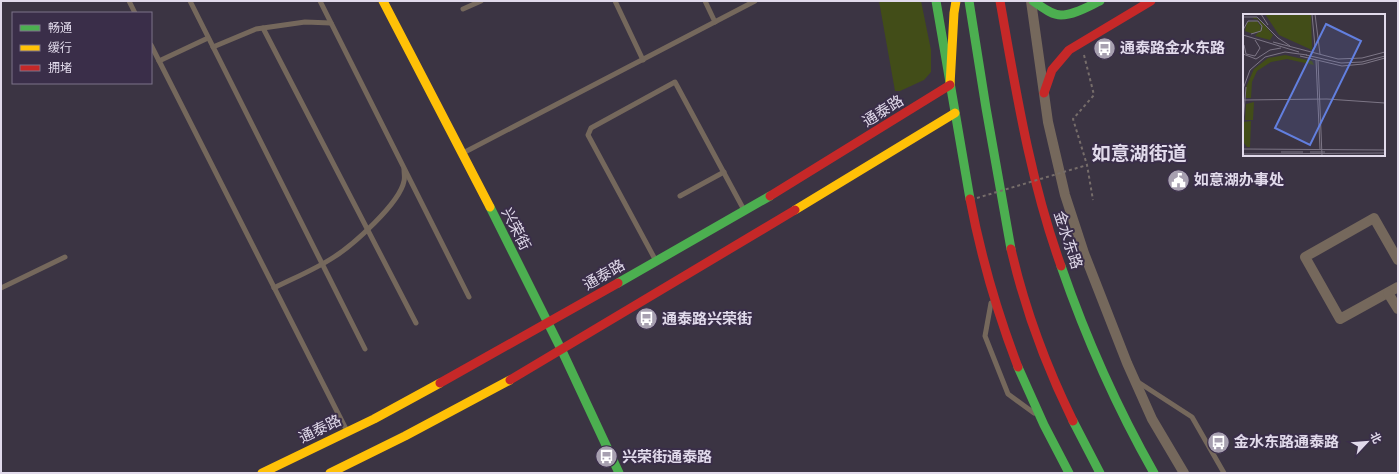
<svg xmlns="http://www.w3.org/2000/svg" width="1399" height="474" font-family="Figtree,'Noto Sans SC',sans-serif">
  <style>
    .green { fill: #424d18 }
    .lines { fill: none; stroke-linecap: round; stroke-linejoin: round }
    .path { stroke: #766d6a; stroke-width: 2; stroke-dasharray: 3 3; stroke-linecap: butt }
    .lane { stroke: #75685c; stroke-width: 5 }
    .street { stroke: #75685c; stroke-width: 10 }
    .fast { stroke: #4caf50; stroke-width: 9 }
    .slow { stroke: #ffc107; stroke-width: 9 }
    .jam { stroke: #c62828; stroke-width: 9 }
    .path-bridge { stroke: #766d6a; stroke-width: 2; stroke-dasharray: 3 3; stroke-linecap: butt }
    .labels { text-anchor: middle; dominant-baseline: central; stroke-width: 4; stroke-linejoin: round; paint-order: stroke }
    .poi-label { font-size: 15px; font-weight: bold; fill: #e1daeb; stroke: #3a2e49; text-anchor: start }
    .street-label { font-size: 15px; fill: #e1daeb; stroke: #3a2e49 }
    .district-label { font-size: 19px; font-weight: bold; fill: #e1daeb; stroke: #3a2e49 }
    .inset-road { fill: none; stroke: #7d7686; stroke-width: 1 }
    .view { fill: #627fdf; fill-opacity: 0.15; stroke: #627fdf; stroke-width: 2 }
    .inset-edge { fill: none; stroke: #e1daeb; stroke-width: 2 }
  </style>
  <rect width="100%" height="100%" fill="#3b3443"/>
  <polygon class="green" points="879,1 921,1 931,50 931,72 924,80 900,91 895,91"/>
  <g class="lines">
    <polyline class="path" points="1084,55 1094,95 1073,119 1087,165 1093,200"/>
    <g class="lane">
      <polyline points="129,1 135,13"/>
      <polyline points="190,1 365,349"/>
      <polyline points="320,1 469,297"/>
      <polyline points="615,1 643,60"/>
      <polyline points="705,1 715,22"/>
      <polyline points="463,9 481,1"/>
      <polyline points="263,28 416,323"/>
      <polyline points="151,45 347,431"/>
      <polyline points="213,47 256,29 305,22 331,23"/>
      <polyline points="159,61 208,38"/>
      <polyline points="463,153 755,1"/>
      <polyline points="680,196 724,172"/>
      <polyline points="656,261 588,135 591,128 675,82 744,210"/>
      <polyline points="1,288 65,257"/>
      <path d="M274,288C294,278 316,269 334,257C353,245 400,203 404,181C405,178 404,173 404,169"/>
      <polyline points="991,303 985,336 1008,394 1034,413"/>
      <polyline points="1138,382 1192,417 1224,473"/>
    </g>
    <g class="street">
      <polyline points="1031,1 1048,122 1065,195 1084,253 1127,363 1152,419 1184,473"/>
      <polyline points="1398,260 1374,218 1305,257 1340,319 1398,287"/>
      <polyline points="1388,293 1398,309"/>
    </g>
    <g class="fast">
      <polyline points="936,1 970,199"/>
      <polyline points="969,1 986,108 1011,249"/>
      <path d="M1033,1C1041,6 1051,15 1061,15C1074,15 1089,6 1100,1"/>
      <polyline points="490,207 563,353 619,473"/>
      <path d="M1061,266C1086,338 1116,406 1154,473"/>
      <polyline points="618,283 770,196"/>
      <polyline points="1018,367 1044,425 1069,473"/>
      <polyline points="1073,421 1100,473"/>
    </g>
    <g class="slow">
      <polyline points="383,1 490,207"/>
      <polyline points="950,85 954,13 956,1"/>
      <polyline points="795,210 955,113"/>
      <polyline points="262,473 374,419 440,383"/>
      <polyline points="330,473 405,436 510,380"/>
    </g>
    <g class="jam">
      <path d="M1000,1C1016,91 1030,180 1061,266"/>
      <polyline points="1044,93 1052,70 1069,50 1151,1"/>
      <polyline points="770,196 950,85"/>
      <path d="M970,199C981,257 997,312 1018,367"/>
      <path d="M1011,249C1025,310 1046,366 1073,421"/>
      <polyline points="510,380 795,210"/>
      <polyline points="440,383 618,283"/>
    </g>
    <polyline class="path-bridge" points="977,198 1087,165"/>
  </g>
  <defs>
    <symbol id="bus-disc" viewBox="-11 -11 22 22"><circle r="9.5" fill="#a7a0b0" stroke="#3a2e49"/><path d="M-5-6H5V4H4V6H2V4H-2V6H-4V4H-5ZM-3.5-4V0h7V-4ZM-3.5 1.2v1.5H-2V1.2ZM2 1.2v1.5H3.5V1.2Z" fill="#fff"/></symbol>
    <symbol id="civic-disc" viewBox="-11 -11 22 22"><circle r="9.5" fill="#a7a0b0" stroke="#3a2e49"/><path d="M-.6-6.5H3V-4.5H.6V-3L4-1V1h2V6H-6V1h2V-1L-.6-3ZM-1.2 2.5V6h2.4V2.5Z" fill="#fff"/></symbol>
  </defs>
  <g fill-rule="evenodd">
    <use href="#bus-disc" x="1092" y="36" width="25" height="25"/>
    <use href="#civic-disc" x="1166" y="168" width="25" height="25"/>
    <use href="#bus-disc" x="634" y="306" width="25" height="25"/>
    <use href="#bus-disc" x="1206" y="430" width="25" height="25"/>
    <use href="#bus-disc" x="594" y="444" width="25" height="25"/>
  </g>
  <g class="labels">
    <g class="poi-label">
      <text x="1120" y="48">通泰路金水东路</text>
      <text x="1194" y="180">如意湖办事处</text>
      <text x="662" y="319">通泰路兴荣街</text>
      <text x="1234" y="442">金水东路通泰路</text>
      <text x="622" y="457">兴荣街通泰路</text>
    </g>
    <g class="street-label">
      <text transform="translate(883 111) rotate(-32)">通泰路</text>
      <text transform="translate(516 229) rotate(63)">兴荣街</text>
      <text transform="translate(1068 240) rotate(72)">金水东路</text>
      <text transform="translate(604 275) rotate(-30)">通泰路</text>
      <text transform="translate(320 429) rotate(-26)">通泰路</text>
    </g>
    <g class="district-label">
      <text x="1139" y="153">如意湖街道</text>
    </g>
  </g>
  <g transform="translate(1243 14)">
    <rect width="142" height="142" fill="#3b3443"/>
    <path d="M22,0H68L69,36L36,21ZM12,3L19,8L30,21L27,26L12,22L19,14L16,6L9,4ZM14,7L18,13L17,17L10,20L2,17L4,8ZM42,41L69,47L71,51L44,45L28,48L14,57L9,68L8,84H3V73L11,55L25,44ZM11,88L10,106H2L3,90ZM8,107L7,133H4L1,129V108Z" fill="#424d18"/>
    <path class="inset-road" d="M0,0V13M18,0L25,11M72,0L77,40M0,3H14L35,24L47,32M0,16L5,7H15L19,12L18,17L8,20M0,21L56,38M30,28L95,45L119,44L142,38M1,31L3,40L12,42L17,34L12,26M69,37L72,33L69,0M0,40L13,45L27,36L38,34M63,41L98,49L119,48L142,42M57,42L99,52L120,50L142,44M73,46L77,135M75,47L79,142M0,75L7,56L22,43L42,38L64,41M1,86L84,85L142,89M0,109L3,73M0,135L142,136M38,138H60M67,138H82M0,140L142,139"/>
    <path class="view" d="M83,10L118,27L67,131L32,114Z"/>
    <rect width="142" height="142" class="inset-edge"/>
  </g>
  <rect width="1399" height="474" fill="none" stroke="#e1daeb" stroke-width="4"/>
  <rect x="12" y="12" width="140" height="72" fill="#3a2e49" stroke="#7d738a"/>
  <rect x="20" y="25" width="20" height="6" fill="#4caf50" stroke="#7d738a"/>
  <text x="48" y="32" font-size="12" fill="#e1daeb">畅通</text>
  <rect x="20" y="45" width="20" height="6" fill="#ffc107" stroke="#7d738a"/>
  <text x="48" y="52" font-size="12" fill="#e1daeb">缓行</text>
  <rect x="20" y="65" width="20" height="6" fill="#c62828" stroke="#7d738a"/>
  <text x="48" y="72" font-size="12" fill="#e1daeb">拥堵</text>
  <g transform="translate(1367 442) rotate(64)" stroke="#3a2e49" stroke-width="3" paint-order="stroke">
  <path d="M0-3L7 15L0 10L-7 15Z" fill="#e1daeb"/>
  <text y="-6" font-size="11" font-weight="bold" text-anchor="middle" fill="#e1daeb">北</text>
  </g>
</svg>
